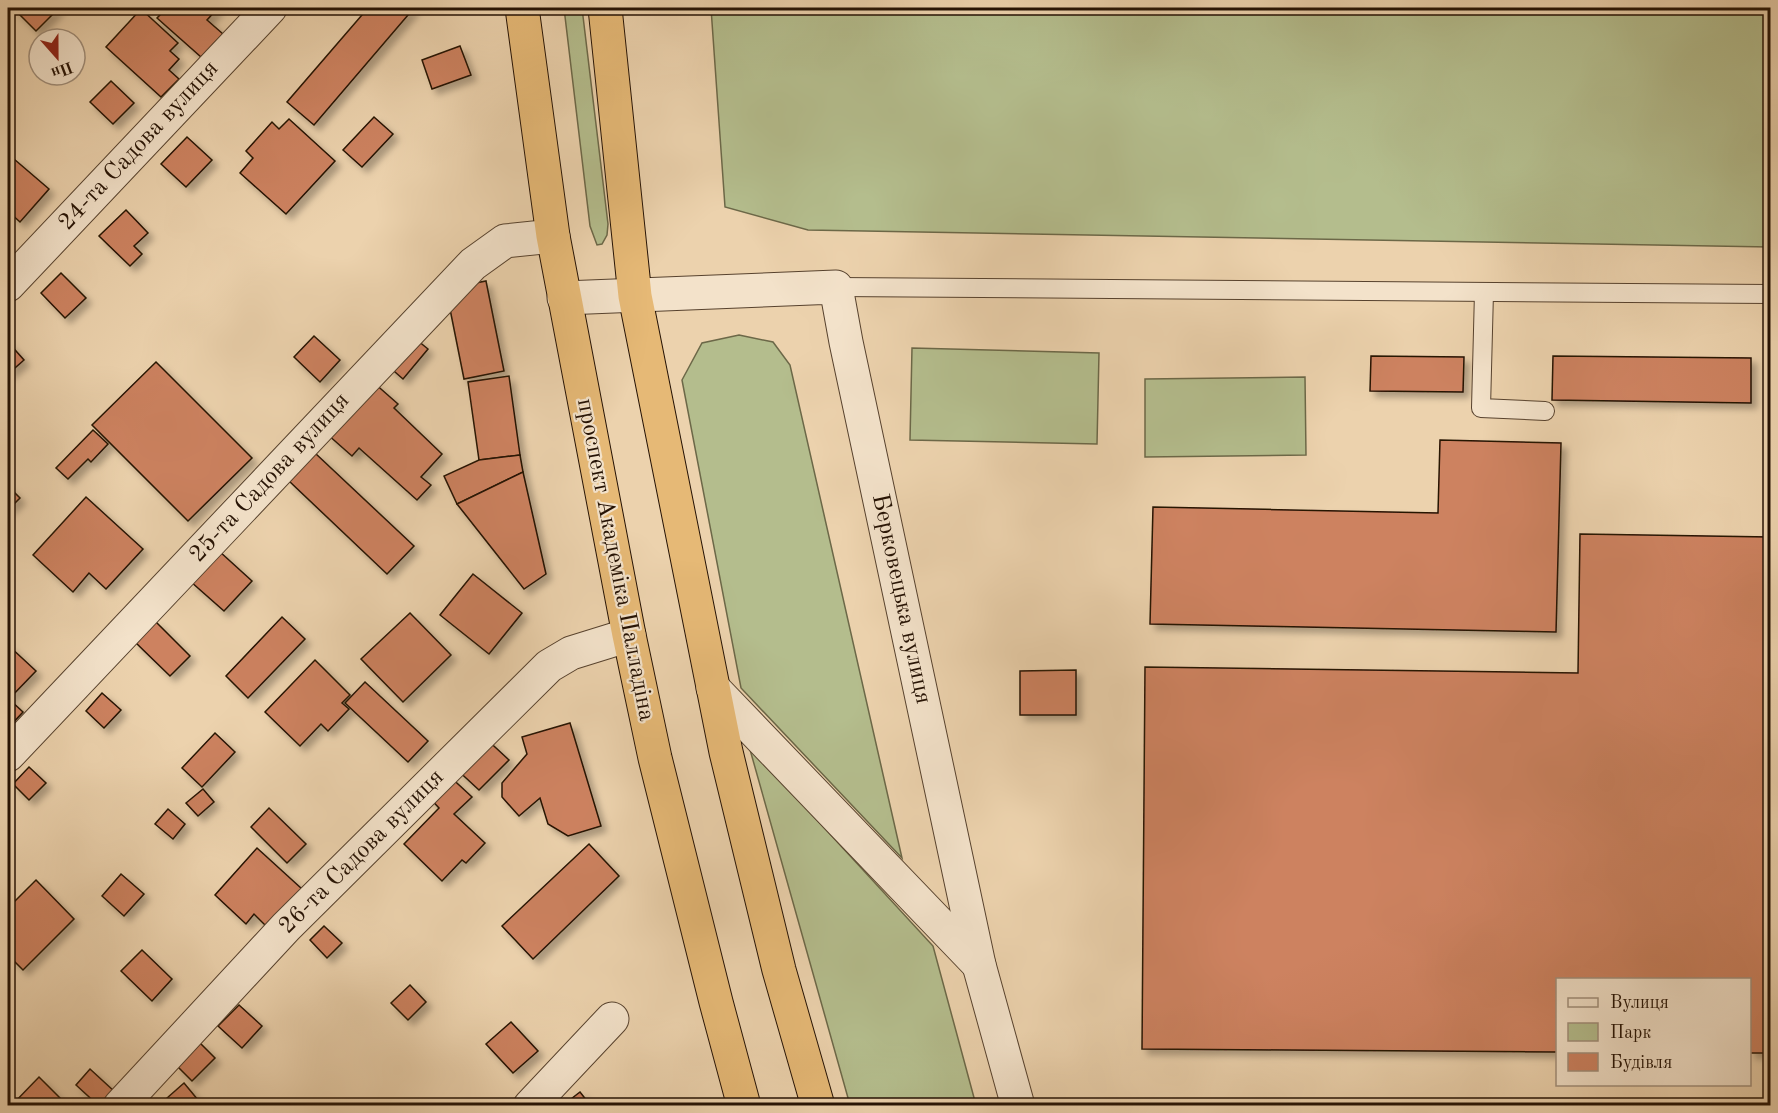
<svg xmlns="http://www.w3.org/2000/svg" width="1778" height="1113" font-family="'Old Standard TT',serif">
  <style>
    .green { fill: #b4bd8d; stroke: #6c6848; stroke-width: 1.5 }
    .building { fill: #cd8261; stroke: #251204; stroke-width: 1.5; filter: url(#shadow) }
    .lines { fill: none; stroke-linecap: round; stroke-linejoin: round }
    .lane-casing { stroke: #57422e; stroke-width: 20 }
    .street-casing { stroke: #57422e; stroke-width: 35 }
    .highway-casing { stroke: #251204; stroke-width: 35 }
    .lane { stroke: #f3e2ca; stroke-width: 18 }
    .street { stroke: #f3e2ca; stroke-width: 33 }
    .highway { stroke: #e6b976; stroke-width: 33 }
    .labels { text-anchor: middle; dominant-baseline: central; stroke-width: 4.5; stroke-linejoin: round; paint-order: stroke }
    .street-label { font-size: 24px; fill: #251204; stroke: #f3e2ca }
  </style>
  <defs>
    <filter id="shadow"><feDropShadow dx="5.5" dy="5.5" stdDeviation="3" flood-color="#0004"/></filter>
  </defs>
  <rect width="100%" height="100%" fill="#ecd2ad"/>
  <filter id="stains"><feTurbulence type="fractalNoise" baseFrequency=".00333" numOctaves="4"/><feColorMatrix values="0 0 0 0 .2 0 0 0 0 .09 0 0 0 0 .02 0 0 0 .5 -.17"/></filter>
  <radialGradient id="worn" r=".72"><stop offset=".6" stop-color="#630" stop-opacity="0"/><stop offset="1" stop-color="#630" stop-opacity=".3"/></radialGradient>
  <g class="green">
    <polygon points="564,8 582,8 608,224 607,235 602,244 597,245 590,226"/>
    <polygon points="711,8 1770,8 1770,247 808,230 725,207"/>
    <polygon points="739,335 773,342 790,365 902,858 741,688 682,380 702,343"/>
    <polygon points="912,348 1099,353 1097,444 910,440"/>
    <polygon points="1305,377 1306,455 1145,457 1145,379"/>
    <polygon points="749,746 933,946 976,1105 850,1105"/>
  </g>
  <g class="building">
    <polygon points="13,8 59,8 36,31"/>
    <polygon points="167,8 218,8 207,20 223,34 201,57 157,18"/>
    <polygon points="368,8 414,8 314,125 287,102"/>
    <polygon points="141,9 178,43 170,51 179,59 169,70 179,79 161,97 106,47"/>
    <polygon points="460,46 471,75 432,89 422,60"/>
    <polygon points="111,81 134,103 113,124 90,102"/>
    <polygon points="374,117 393,134 362,167 343,150"/>
    <polygon points="289,119 335,161 286,214 240,173 253,158 246,151 272,122 279,129"/>
    <polygon points="187,137 212,160 186,187 161,164"/>
    <polygon points="14,159 49,189 20,222 8,211 8,167"/>
    <polygon points="126,210 148,233 134,246 142,254 130,266 99,236"/>
    <polygon points="61,273 86,298 65,318 41,293"/>
    <polygon points="486,281 504,371 464,379 446,289"/>
    <polygon points="314,336 340,360 320,382 294,357"/>
    <polygon points="412,336 428,349 403,379 387,365"/>
    <polygon points="8,342 24,360 8,374"/>
    <polygon points="1371,356 1464,357 1463,392 1370,391"/>
    <polygon points="1553,356 1751,358 1751,403 1552,400"/>
    <polygon points="156,362 252,458 188,521 92,425"/>
    <polygon points="509,376 520,455 479,460 468,382"/>
    <polygon points="373,382 398,404 394,408 442,454 421,477 431,485 417,500 359,448 352,456 327,434"/>
    <polygon points="93,430 108,444 91,462 88,459 68,479 56,468"/>
    <polygon points="1440,440 1561,443 1556,632 1150,624 1153,507 1438,513"/>
    <polygon points="315,453 414,546 387,574 289,481"/>
    <polygon points="520,455 523,472 457,504 444,476 479,460"/>
    <polygon points="523,472 546,574 524,589 457,504"/>
    <polygon points="8,486 20,498 8,510"/>
    <polygon points="86,497 143,549 106,589 89,573 73,592 33,555"/>
    <polygon points="1580,534 1770,537 1770,1053 1750,1053 1750,980 1558,980 1558,1052 1142,1049 1145,667 1578,673"/>
    <polygon points="219,551 252,581 224,611 190,581"/>
    <polygon points="473,574 522,613 489,654 440,615"/>
    <polygon points="410,613 451,655 403,702 361,659"/>
    <polygon points="282,617 305,639 248,698 226,676"/>
    <polygon points="155,621 190,656 170,676 134,641"/>
    <polygon points="8,645 36,671 9,699 23,712 8,728"/>
    <polygon points="315,660 350,695 342,703 349,709 328,731 321,724 300,746 265,712"/>
    <polygon points="1076,670 1076,715 1020,715 1020,671"/>
    <polygon points="365,682 428,741 408,762 345,703"/>
    <polygon points="102,693 121,710 104,728 86,711"/>
    <polygon points="570,723 601,826 568,836 548,824 540,798 519,816 502,797 502,783 527,754 522,737"/>
    <polygon points="215,733 235,752 202,787 182,768"/>
    <polygon points="482,735 509,760 479,790 453,766"/>
    <polygon points="29,767 46,783 29,800 13,784"/>
    <polygon points="445,772 472,797 454,814 485,843 466,863 462,860 442,881 404,844 439,808 425,793"/>
    <polygon points="203,789 214,802 198,816 186,803"/>
    <polygon points="269,808 306,844 287,863 251,827"/>
    <polygon points="168,809 185,824 173,839 155,824"/>
    <polygon points="589,844 619,876 533,959 502,926"/>
    <polygon points="257,848 302,889 267,927 254,914 246,924 215,895"/>
    <polygon points="121,874 144,894 124,916 102,896"/>
    <polygon points="36,880 74,919 23,970 8,955 8,908"/>
    <polygon points="324,926 342,943 327,958 310,940"/>
    <polygon points="142,950 172,979 152,1001 121,971"/>
    <polygon points="410,985 426,1002 408,1020 391,1003"/>
    <polygon points="239,1005 262,1026 242,1048 218,1026"/>
    <polygon points="511,1022 538,1051 513,1073 486,1044"/>
    <polygon points="199,1042 215,1058 192,1081 176,1065"/>
    <polygon points="90,1069 115,1092 102,1106 99,1106 76,1085"/>
    <polygon points="39,1077 68,1106 11,1106"/>
    <polygon points="184,1083 203,1106 158,1106"/>
    <polygon points="580,1092 591,1106 562,1106"/>
  </g>
  <g class="lines">
    <defs>
      <g id="lane">
        <polyline points="836,287 1770,294"/>
        <polyline points="1484,292 1481,408 1545,411"/>
      </g>
      <g id="street">
        <polyline points="8,285 270,8"/>
        <polyline points="564,298 836,287 846,342 979,965 1018,1106"/>
        <polyline points="713,688 979,965"/>
        <polyline points="8,755 473,264 505,241 553,236"/>
        <polyline points="120,1106 286,927 549,666 571,653 629,635"/>
        <polyline points="530,1106 612,1019"/>
      </g>
      <g id="highway">
        <polyline points="522,8 553,236 629,635 655,758 716,1002 744,1106"/>
        <polyline points="605,8 635,296 726,752 779,970 818,1106"/>
      </g>
    </defs>
    <use href="#lane" class="lane-casing"/>
    <use href="#street" class="street-casing"/>
    <use href="#highway" class="highway-casing"/>
    <use href="#lane" class="lane"/>
    <use href="#street" class="street"/>
    <use href="#highway" class="highway"/>
  </g>
  <g class="labels">
    <g class="street-label">
      <text transform="translate(139 146) rotate(-47)">24-та Садова вулиця</text>
      <text transform="translate(270 478) rotate(-47)">25-та Садова вулиця</text>
      <text transform="translate(615 560) rotate(79)">проспект Академіка Палладіна</text>
      <text transform="translate(901 599) rotate(78)">Берковецька вулиця</text>
      <text transform="translate(362 852) rotate(-45)">26-та Садова вулиця</text>
    </g>
  </g>
  <rect width="1778" height="1113" fill="none" stroke="#ecd2ad" stroke-width="30"/>
  <rect x="9" y="9" width="1760" height="1095" fill="none" stroke="#251204" stroke-width="3"/>
  <rect x="15" y="15" width="1748" height="1083" fill="none" stroke="#251204" stroke-width="1.5"/>
  <rect x="1556" y="978" width="195" height="108" fill="#f3e2ca" stroke="#a18f7b" stroke-width="1.5"/>
  <rect x="1568" y="998" width="30" height="9" fill="#f3e2ca" stroke="#a18f7b" stroke-width="1.5"/>
  <text x="1610" y="1008" font-size="18" fill="#251204">Вулиця</text>
  <rect x="1568" y="1023" width="30" height="18" fill="#b4bd8d" stroke="#a18f7b" stroke-width="1.5"/>
  <text x="1610" y="1038" font-size="18" fill="#251204">Парк</text>
  <rect x="1568" y="1053" width="30" height="18" fill="#cd8261" stroke="#a18f7b" stroke-width="1.5"/>
  <text x="1610" y="1068" font-size="18" fill="#251204">Будівля</text>
  <g transform="translate(57 57) rotate(159)"><circle r="28" fill="#f3e2ca" stroke="#a18f7b" stroke-width="1.5"/>
  <path d="M0-4.5L10 22L0 15L-10 22Z" fill="#8f2418"/>
  <text y="-9" font-size="16" font-weight="bold" text-anchor="middle" fill="#251204">Пн</text>
  </g>
  <rect width="100%" height="100%" filter="url(#stains)"/>
  <rect width="100%" height="100%" fill="url(#worn)"/>
</svg>
